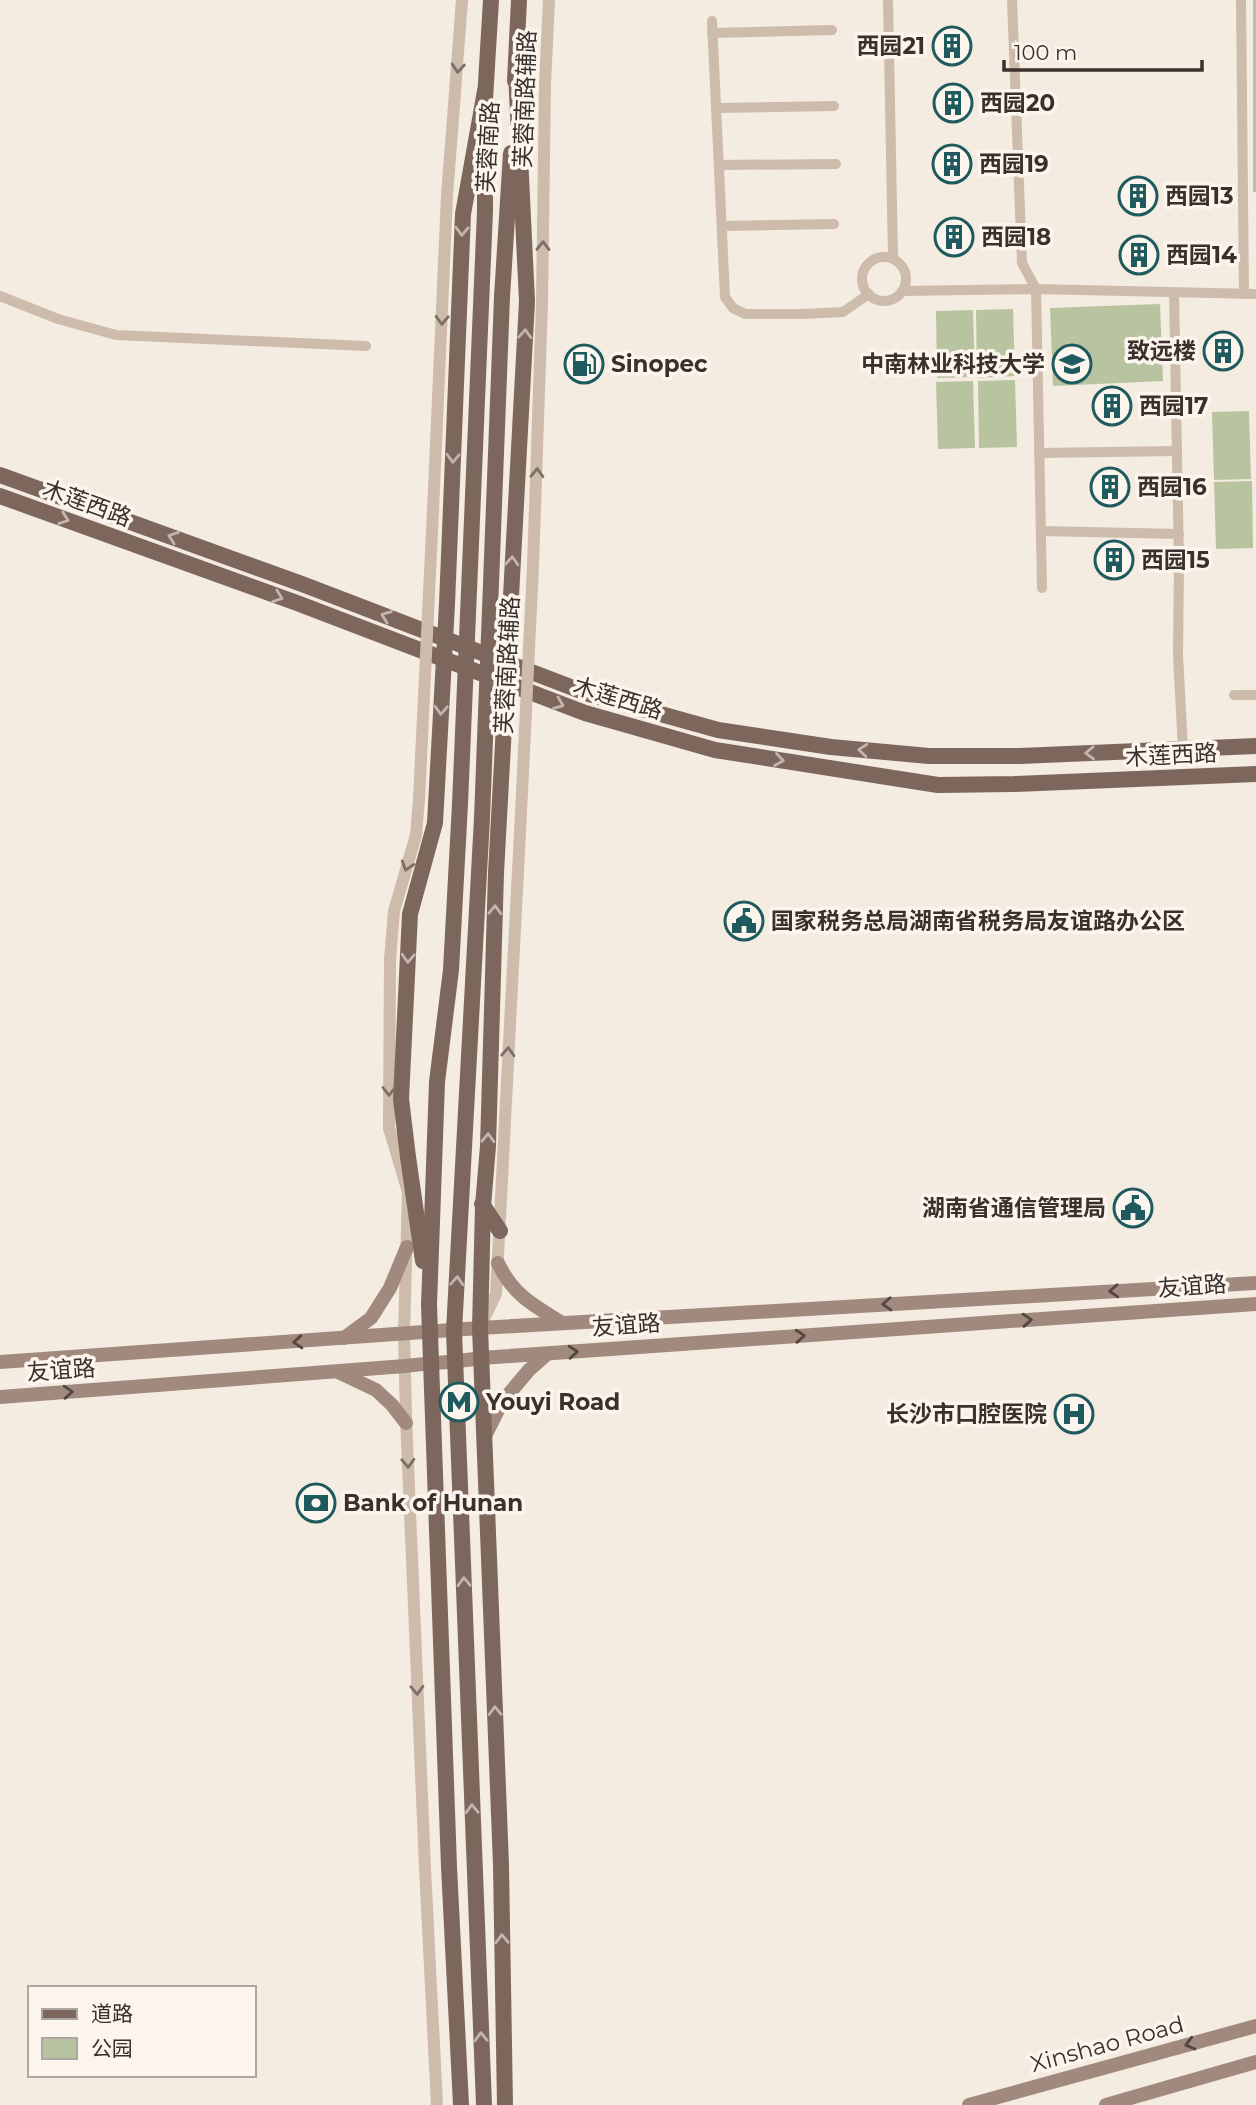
<svg xmlns="http://www.w3.org/2000/svg" width="1256" height="2105" font-family="Montserrat,'Noto Sans SC',sans-serif">
  <style>
    .green { fill: #b8c4a0 }
    .lines { fill: none; stroke-linecap: round; stroke-linejoin: round }
    .minor { stroke: #cdbbac; stroke-width: 10 }
    .tertiary { stroke: #cdbbac; stroke-width: 12 }
    .secondary { stroke: #a18a7d; stroke-width: 14 }
    .primary { stroke: #7d675c; stroke-width: 16 }
    .tertiary-bridge { stroke: #cdbbac; stroke-width: 12 }
    .primary-bridge { stroke: #7d675c; stroke-width: 16 }
    .oneway { stroke: #7d6f65 }
    .oneway2 { stroke: #c2b5ac }
    .oneway3 { stroke: #544640 }
    .labels { text-anchor: middle; dominant-baseline: central; stroke-width: 7; stroke-linejoin: round; paint-order: stroke }
    .poi-label { font-size: 23px; font-weight: bold; fill: #3b302b; stroke: #fbf5ee; text-anchor: start }
    .street-label { font-size: 23px; fill: #3b302b; stroke: #fbf5ee }
  </style>
  <rect width="100%" height="100%" fill="#f4ebe1"/>
  <g class="green">
    <rect x="1253" y="0" width="3" height="192"/>
    <polygon points="1160,304 1163,381 1053,386 1050,308"/>
    <polygon points="1013,309 1015,376 977,378 976,310"/>
    <polygon points="973,310 975,377 937,378 936,311"/>
    <polygon points="1015,380 1017,447 979,448 978,381"/>
    <polygon points="973,381 975,448 938,449 936,382"/>
    <polygon points="1249,411 1251,479 1214,480 1212,412"/>
    <polygon points="1252,481 1253,548 1216,549 1214,482"/>
  </g>
  <g class="lines">
    <g class="minor">
      <polyline points="888,0 893,258"/>
      <polyline points="1012,0 1022,263 1036,289 1042,588"/>
      <polyline points="1241,0 1244,294"/>
      <polyline points="712,21 725,297 733,308 745,314 803,314 843,312 869,294"/>
      <polyline points="712,33 832,30"/>
      <polyline points="716,108 834,106"/>
      <polyline points="719,165 836,164"/>
      <polyline points="722,226 834,224"/>
      <circle cx="884" cy="279" r="22"/>
      <polyline points="902,291 1036,289 1256,294"/>
      <polyline points="1174,292 1179,563 1178,655 1183,749"/>
      <polyline points="0,296 58,319 116,335 366,346"/>
      <polyline points="1039,453 1177,451"/>
      <polyline points="1041,531 1179,534"/>
      <polyline points="1234,695 1256,695"/>
    </g>
    <g class="tertiary">
      <polyline points="433,511 447,196 462,0"/>
      <polyline points="533,566 542,303 545,84 549,0"/>
      <polyline points="419,799 416,835 394,911 390,960 389,1128 408,1192 404,1334 406,1417 425,1868 437,2105"/>
      <polyline points="482,1323 496,1294 521,813"/>
    </g>
    <g class="secondary">
      <path d="M498,1263C513,1295 533,1305 562,1323"/>
      <polyline points="344,1338 371,1318 390,1288 407,1247"/>
      <polyline points="0,1362 480,1328 1256,1283"/>
      <polyline points="338,1372 376,1390 392,1405 406,1423"/>
      <path d="M0,1397L405,1366C431,1363 456,1362 481,1358L1256,1304"/>
      <polyline points="484,1438 502,1402 529,1370 547,1354"/>
      <polyline points="969,2105 1256,2026"/>
      <polyline points="1106,2105 1256,2062"/>
    </g>
    <g class="primary">
      <polyline points="515,81 519,0"/>
      <polyline points="485,99 491,0"/>
      <polyline points="485,125 485,211"/>
      <polyline points="502,297 511,153"/>
      <polyline points="0,475 302,584 589,694 718,730 831,747 929,756 1020,756 1256,746"/>
      <polyline points="0,496 297,603 585,713 715,750 938,785 1014,784 1256,774"/>
      <polyline points="460,804 451,970 437,1082 429,1305 449,1867 461,2105"/>
      <polyline points="482,818 454,1331 484,2105"/>
      <polyline points="482,1204 500,1231"/>
      <polyline points="423,1261 408,1157 401,1099 410,914 435,823 447,604 463,214 485,91"/>
      <polyline points="505,2105 501,1865 480,1328 483,1206 488,1146 496,873 527,301 516,73"/>
    </g>
    <g class="tertiary-bridge">
      <polyline points="419,799 433,511"/>
      <polyline points="521,813 533,566"/>
    </g>
    <g class="primary-bridge">
      <polyline points="460,804 485,211"/>
      <polyline points="482,818 502,297"/>
    </g>
  </g>
  <defs><path id="oneway-chevron" d="M-2-3.5L2.5 0L-2 3.5" fill="none" stroke-width="1.6" stroke-linecap="round" stroke-linejoin="round" transform="scale(1.75)"/></defs>
  <g class="oneway">
    <use href="#oneway-chevron" transform="translate(458 68) rotate(95)"/>
    <use href="#oneway-chevron" transform="translate(543 246) rotate(-89)"/>
    <use href="#oneway-chevron" transform="translate(442 320) rotate(92)"/>
    <use href="#oneway-chevron" transform="translate(537 473) rotate(-88)"/>
    <use href="#oneway-chevron" transform="translate(407 866) rotate(107)"/>
    <use href="#oneway-chevron" transform="translate(508 1052) rotate(-87)"/>
    <use href="#oneway-chevron" transform="translate(389 1091) rotate(90)"/>
    <use href="#oneway-chevron" transform="translate(408 1463) rotate(88)"/>
    <use href="#oneway-chevron" transform="translate(417 1690) rotate(88)"/>
  </g>
  <g class="oneway2">
    <use href="#oneway-chevron" transform="translate(462 231) rotate(92)"/>
    <use href="#oneway-chevron" transform="translate(525 334) rotate(-87)"/>
    <use href="#oneway-chevron" transform="translate(453 458) rotate(92)"/>
    <use href="#oneway-chevron" transform="translate(64 519) rotate(20)"/>
    <use href="#oneway-chevron" transform="translate(173 537) rotate(-160)"/>
    <use href="#oneway-chevron" transform="translate(512 561) rotate(-87)"/>
    <use href="#oneway-chevron" transform="translate(278 597) rotate(20)"/>
    <use href="#oneway-chevron" transform="translate(386 616) rotate(-159)"/>
    <use href="#oneway-chevron" transform="translate(559 704) rotate(21)"/>
    <use href="#oneway-chevron" transform="translate(441 710) rotate(93)"/>
    <use href="#oneway-chevron" transform="translate(863 750) rotate(-175)"/>
    <use href="#oneway-chevron" transform="translate(1090 753) rotate(178)"/>
    <use href="#oneway-chevron" transform="translate(779 760) rotate(9)"/>
    <use href="#oneway-chevron" transform="translate(495 910) rotate(-88)"/>
    <use href="#oneway-chevron" transform="translate(408 958) rotate(93)"/>
    <use href="#oneway-chevron" transform="translate(488 1138) rotate(-88)"/>
    <use href="#oneway-chevron" transform="translate(457 1281) rotate(-87)"/>
    <use href="#oneway-chevron" transform="translate(464 1582) rotate(-92)"/>
    <use href="#oneway-chevron" transform="translate(495 1711) rotate(-92)"/>
    <use href="#oneway-chevron" transform="translate(472 1809) rotate(-92)"/>
    <use href="#oneway-chevron" transform="translate(502 1939) rotate(-91)"/>
    <use href="#oneway-chevron" transform="translate(481 2037) rotate(-92)"/>
  </g>
  <g class="oneway3">
    <use href="#oneway-chevron" transform="translate(1114 1291) rotate(177)"/>
    <use href="#oneway-chevron" transform="translate(887 1304) rotate(177)"/>
    <use href="#oneway-chevron" transform="translate(1027 1320) rotate(-4)"/>
    <use href="#oneway-chevron" transform="translate(800 1336) rotate(-4)"/>
    <use href="#oneway-chevron" transform="translate(298 1342) rotate(176)"/>
    <use href="#oneway-chevron" transform="translate(573 1352) rotate(-4)"/>
    <use href="#oneway-chevron" transform="translate(68 1392) rotate(-4)"/>
    <use href="#oneway-chevron" transform="translate(1190 2044) rotate(165)"/>
  </g>
  <defs>
    <symbol id="building-ring" viewBox="-11 -11 22 22"><circle r="9.5" fill="#fbf5ee" stroke="#1f5a5e" stroke-width="1.5"/><path d="M-4-6H4V6H1V3H-1V6H-4ZM-2.5-4.3h1.7v1.8h-1.7ZM.8-4.3h1.7v1.8H.8ZM-2.5-1h1.7V.8h-1.7ZM.8-1h1.7V.8H.8Z" fill="#1f5a5e"/></symbol>
    <symbol id="fuel-ring" viewBox="-11 -11 22 22"><circle r="9.5" fill="#fbf5ee" stroke="#1f5a5e" stroke-width="1.5"/><path d="M-5.5-6h7V0h2V4h1.3V-2.5L3-4.5l.8-.8L6-3V5H2.5V1h-1V6h-7ZM-4.2-4.7v3.2H.2V-4.7Z" fill="#1f5a5e"/></symbol>
    <symbol id="university-ring" viewBox="-11 -11 22 22"><circle r="9.5" fill="#fbf5ee" stroke="#1f5a5e" stroke-width="1.5"/><path d="M0-5L7-2L0 1L-7-2ZM-4 1L0 2.5L4 1V4Q0 6-4 4Z" fill="#1f5a5e"/></symbol>
    <symbol id="civic-ring" viewBox="-11 -11 22 22"><circle r="9.5" fill="#fbf5ee" stroke="#1f5a5e" stroke-width="1.5"/><path d="M-.6-6.5H3V-4.5H.6V-3L4-1V1h2V6H-6V1h2V-1L-.6-3ZM-1.2 2.5V6h2.4V2.5Z" fill="#1f5a5e"/></symbol>
    <symbol id="metro-ring" viewBox="-11 -11 22 22"><circle r="9.5" fill="#fbf5ee" stroke="#1f5a5e" stroke-width="1.5"/><path d="M-5.5 5V-5H-3L0 0L3-5H5.5V5H3V-.5L0 4L-3-.5V5Z" fill="#1f5a5e"/></symbol>
    <symbol id="hospital-ring" viewBox="-11 -11 22 22"><circle r="9.5" fill="#fbf5ee" stroke="#1f5a5e" stroke-width="1.5"/><path d="M-5-5h3v3.5h4V-5h3V5h-3V1.5h-4V5h-3Z" fill="#1f5a5e"/></symbol>
    <symbol id="bank-ring" viewBox="-11 -11 22 22"><circle r="9.5" fill="#fbf5ee" stroke="#1f5a5e" stroke-width="1.5"/><path d="M-6-4H6V4H-6ZM0-2.3a2.3 2.3 0 1 0 0 4.6a2.3 2.3 0 1 0 0-4.6Z" fill="#1f5a5e"/></symbol>
  </defs>
  <g fill-rule="evenodd">
    <use href="#building-ring" x="930" y="24" width="44" height="44"/>
    <use href="#building-ring" x="931" y="81" width="44" height="44"/>
    <use href="#building-ring" x="930" y="142" width="44" height="44"/>
    <use href="#building-ring" x="1116" y="174" width="44" height="44"/>
    <use href="#building-ring" x="932" y="215" width="44" height="44"/>
    <use href="#building-ring" x="1117" y="233" width="44" height="44"/>
    <use href="#building-ring" x="1201" y="329" width="44" height="44"/>
    <use href="#fuel-ring" x="562" y="342" width="44" height="44"/>
    <use href="#university-ring" x="1050" y="342" width="44" height="44"/>
    <use href="#building-ring" x="1090" y="384" width="44" height="44"/>
    <use href="#building-ring" x="1088" y="465" width="44" height="44"/>
    <use href="#building-ring" x="1092" y="538" width="44" height="44"/>
    <use href="#civic-ring" x="722" y="899" width="44" height="44"/>
    <use href="#civic-ring" x="1111" y="1186" width="44" height="44"/>
    <use href="#metro-ring" x="437" y="1380" width="44" height="44"/>
    <use href="#hospital-ring" x="1052" y="1392" width="44" height="44"/>
    <use href="#bank-ring" x="294" y="1481" width="44" height="44"/>
  </g>
  <g class="labels">
    <g class="poi-label">
      <text x="925" y="46" text-anchor="end">西园21</text>
      <text x="980" y="103">西园20</text>
      <text x="979" y="164">西园19</text>
      <text x="1165" y="196">西园13</text>
      <text x="981" y="237">西园18</text>
      <text x="1166" y="255">西园14</text>
      <text x="1196" y="351" text-anchor="end">致远楼</text>
      <text x="611" y="364">Sinopec</text>
      <text x="1045" y="364" text-anchor="end">中南林业科技大学</text>
      <text x="1139" y="406">西园17</text>
      <text x="1137" y="487">西园16</text>
      <text x="1141" y="560">西园15</text>
      <text x="771" y="921">国家税务总局湖南省税务局友谊路办公区</text>
      <text x="1106" y="1208" text-anchor="end">湖南省通信管理局</text>
      <text x="486" y="1402">Youyi Road</text>
      <text x="1047" y="1414" text-anchor="end">长沙市口腔医院</text>
      <text x="343" y="1503">Bank of Hunan</text>
    </g>
    <g class="street-label">
      <text transform="translate(525 99) rotate(-88)">芙蓉南路辅路</text>
      <text transform="translate(488 147) rotate(-87)">芙蓉南路</text>
      <text transform="translate(87 503) rotate(20)">木莲西路</text>
      <text transform="translate(507 665) rotate(-87)">芙蓉南路辅路</text>
      <text transform="translate(618 698) rotate(17)">木莲西路</text>
      <text transform="translate(1171 755) rotate(-3)">木莲西路</text>
      <text transform="translate(1192 1286) rotate(-4)">友谊路</text>
      <text transform="translate(626 1325) rotate(-4)">友谊路</text>
      <text transform="translate(61 1370) rotate(-4)">友谊路</text>
      <text transform="translate(1107 2044) rotate(-15)">Xinshao Road</text>
    </g>
  </g>
  <rect x="28" y="1986" width="228" height="91" fill="#fbf5ee" stroke="#aea6a0" stroke-width="2"/>
  <rect x="42" y="2009" width="35" height="10" fill="#7d675c" stroke="#aea6a0" stroke-width="2"/>
  <text x="91" y="2021" font-size="21" fill="#3b302b">道路</text>
  <rect x="42" y="2038" width="35" height="21" fill="#b8c4a0" stroke="#aea6a0" stroke-width="2"/>
  <text x="91" y="2056" font-size="21" fill="#3b302b">公园</text>
  <path d="M1004 60v10h198v-10" fill="none" stroke="#3b302b" stroke-width="3.5"/>
  <text x="1014" y="60" font-size="21" fill="#3b302b" stroke="#fbf5ee" stroke-width="5" paint-order="stroke">100 m</text>
</svg>
